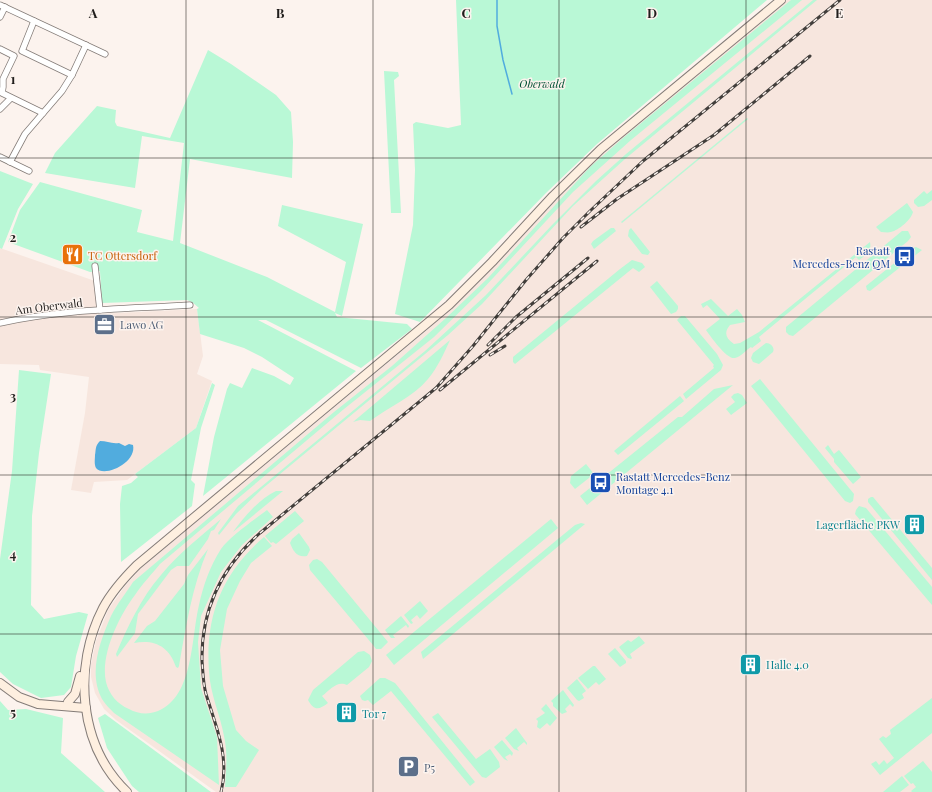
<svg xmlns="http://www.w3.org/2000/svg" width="932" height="792" font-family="'Playfair Display',serif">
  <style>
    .built { fill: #f7e6de }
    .green { fill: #b9f8d6 }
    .water { fill: #51acde }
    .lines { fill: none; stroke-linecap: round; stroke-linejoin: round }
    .stream { stroke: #51acde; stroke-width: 1.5 }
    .street-casing { stroke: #847c78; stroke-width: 7 }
    .secondary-casing { stroke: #847c78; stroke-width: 10 }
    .street { stroke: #fff; stroke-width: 5.5 }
    .secondary { stroke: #feefe0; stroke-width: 8 }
    .rail-casing { stroke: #423e3b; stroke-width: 3 }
    .rail { stroke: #fcf3ee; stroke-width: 1.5; stroke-dasharray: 4.5; stroke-linecap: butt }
    .grid { fill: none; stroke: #201d1b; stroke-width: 1; stroke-opacity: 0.55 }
    .labels { text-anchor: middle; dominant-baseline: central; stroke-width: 3; stroke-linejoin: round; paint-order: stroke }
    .park-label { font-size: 11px; font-style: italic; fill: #005134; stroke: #fcf3ee }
    .transit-label { font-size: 11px; fill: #164399; stroke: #fcf3ee; text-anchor: end }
    .food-label { font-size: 11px; fill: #c56008; stroke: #fcf3ee; text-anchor: start }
    .street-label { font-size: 11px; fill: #201d1b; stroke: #fcf3ee }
    .service-label { font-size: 11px; fill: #4e5e75; stroke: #fcf3ee; text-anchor: start }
    .culture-label { font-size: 11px; fill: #0d838f; stroke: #fcf3ee; text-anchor: start }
    .grid-label { font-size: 13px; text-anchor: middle; font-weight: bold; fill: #201d1b; stroke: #fcf3ee; stroke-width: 3; stroke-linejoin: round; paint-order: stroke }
  </style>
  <rect width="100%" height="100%" fill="#fcf3ee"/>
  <g class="built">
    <polygon points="787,0 932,0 932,792 216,792 116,720 104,709 95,693 91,677 91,664 96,641 108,610 125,586 141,568 426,331 477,284 556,200 603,152"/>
    <polygon points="0,248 95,281 99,314 197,309 203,356 197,374 212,381 196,428 127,480 94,482 91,493 71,490 85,413 89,377 40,370 39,365 0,364"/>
  </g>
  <g class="green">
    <polygon points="456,0 767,0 597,144 546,193 420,322 395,314 413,225 415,170 413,124 416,122 448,128 461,125"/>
    <path d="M791,0H802L631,140L573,192L481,291L434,337L344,409L160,564C152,574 142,584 135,595C119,616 100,655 106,682C109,694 117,704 129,709C138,714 148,715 158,711C194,696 191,638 199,605C203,586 210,566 221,549C230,536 254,520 267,510L273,517L242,545L221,572L201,616L198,642L201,688L217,737L219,785L114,713C110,709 105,704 102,699C88,673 100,641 111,616C117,604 126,593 133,582L334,412L392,366L446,318L488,278L590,167L623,138Z"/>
    <polygon points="813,0 817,0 625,159 573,206 482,304 448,335 262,489 236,514 219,535 218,533 238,506 425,351 486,295 552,225 596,181 626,154"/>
    <polygon points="208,50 231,64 276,95 291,112 293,142 292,178 190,159 180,243 267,277 335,312 346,262 278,226 282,205 363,224 342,316 335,313 337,317 407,324 412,329 361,368 266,320 258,320 356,371 203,496 214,437 227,389 230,383 242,388 252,368 274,376 290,385 294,378 262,357 244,348 200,334 197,309 199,308 192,302 187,300 102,303 100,271 90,272 8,242 20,210 40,182 142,210 137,232 173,241 184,143 142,136 135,188 45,173 55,153 97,106 116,110 115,122 117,126 170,138"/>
    <polygon points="384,71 398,72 399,76 394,80 401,213 391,213"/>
    <polygon points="747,118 748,119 622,223 621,222"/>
    <polygon points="0,171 33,184 18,209 2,249 0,248"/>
    <polygon points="932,190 932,200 924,206 918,207 914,203 914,200 924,191 927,194"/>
    <path d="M907,203L913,212C911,220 899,230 891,232C888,233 884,232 881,232L876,227Z"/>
    <polygon points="611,228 614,228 616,231 594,249 591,244 593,241"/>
    <polygon points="631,228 650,252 648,255 642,254 628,236 629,230"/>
    <polygon points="902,231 908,231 911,237 908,241 793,336 789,335 786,332 786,327"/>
    <path d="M870,242C872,251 866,255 859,260L856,257L759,337L761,341L752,348L751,347C746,350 741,357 735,358C727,360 711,337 706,330L720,319L707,305L703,308L701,304L711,299L728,316L737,309L742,315L745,322L730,325C724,332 725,338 734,344L740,343L759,332Z"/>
    <polygon points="916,247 922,250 870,291 867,290 866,286 913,248"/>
    <polygon points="632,260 642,263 645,267 639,272 633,268 515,364 513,362 513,357 620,269"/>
    <polygon points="657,281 678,306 678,309 676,312 671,314 650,287"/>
    <polygon points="681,316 685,316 717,354 723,365 721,370 686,399 683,394 714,368 713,366 714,365 677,320"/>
    <path d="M450,340C444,353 438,367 428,379C413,397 389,407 370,421L360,420L353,422Z"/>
    <path d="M766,343C771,343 775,348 773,352L759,364L753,362L751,358L753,353Z"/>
    <polygon points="19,370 51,374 39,453 32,516 31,605 44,619 79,612 88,614 76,656 71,687 64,695 41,698 13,684 0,672 0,559 12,471"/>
    <polygon points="760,379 854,494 853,501 850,503 845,501 751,386"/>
    <polygon points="212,383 215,385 201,428 191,480 195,484 192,506 121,562 120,504 122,486 131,483 138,477 135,474 196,428"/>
    <polygon points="733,385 587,505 580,496 678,417 682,417 714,389"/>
    <polygon points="738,393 742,395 747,403 731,415 726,409 735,402 731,397 734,394"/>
    <polygon points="680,396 684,401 618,455 614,451"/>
    <polygon points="828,445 834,454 839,450 861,477 853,484 834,462 834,459 825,448"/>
    <polygon points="586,464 594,474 575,489 570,483 571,476"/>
    <path d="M276,491H283L233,532C243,518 260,498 276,491Z"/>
    <polygon points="871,497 873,497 932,568 932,580 868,502 868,499"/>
    <polygon points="859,506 866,508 932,587 932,605 855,514 856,510"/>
    <polygon points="295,511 304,521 276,544 273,542 271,543 265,536"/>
    <path d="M221,519L214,530L211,531L208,539L189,566H177L171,570L138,614L135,633L117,657L116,654C128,626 141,598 161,575C178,554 201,536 221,519Z"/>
    <polygon points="551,519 558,528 394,665 386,655"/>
    <polygon points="581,523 585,524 423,659 421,652 575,525"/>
    <path d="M299,533L309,547L310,550L307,556C297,558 293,551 290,543L292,539Z"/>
    <path d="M264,537L272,546L251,563L240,581L227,609L220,650L223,686L236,730L246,741L259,750L236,787H225C226,771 228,753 224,736C220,714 210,694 209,671C205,616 222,573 264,537Z"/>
    <path d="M208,549C192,587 186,626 179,666L178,668L176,667C169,646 154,639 134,643L147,626L155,621L184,584L188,575Z"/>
    <polygon points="317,559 322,562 388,642 381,649 376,649 373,645 310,570 309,565 313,560"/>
    <polygon points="420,601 428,611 420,619 417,615 411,620 413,623 411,624 404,615"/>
    <polygon points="401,616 409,626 408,628 406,625 393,635 395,638 391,638 385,630"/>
    <polygon points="639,636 645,643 630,654 632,658 631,659 628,658 619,647 628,640 631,642"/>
    <polygon points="615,648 626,661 626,663 620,667 608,654"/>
    <path d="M364,651L370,655L372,661L369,667L347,685C337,680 330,690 322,696L328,703C319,710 314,711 308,700L313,690L358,652Z"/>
    <polygon points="593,666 595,666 606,679 599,685 596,682 588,689 578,678"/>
    <polygon points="380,678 385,678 395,683 475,782 470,786 391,691 373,705 368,700 365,701 362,700 360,696"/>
    <polygon points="577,679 586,691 582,694 584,698 579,701 577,700 567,688"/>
    <polygon points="563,690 574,705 573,707 570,704 565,709 567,712 562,714 553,706 553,703 551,701"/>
    <polygon points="932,698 932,733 880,775 871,764 876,761 879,765 884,760 887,764 894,758 879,739 883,736 886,738 891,734 890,730"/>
    <polygon points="0,701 8,710 26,709 63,718 61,753 105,792 0,792"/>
    <polygon points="546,704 557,718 550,726 547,723 540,729 537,727 538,721 536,719 545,713 541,709"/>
    <polygon points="438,713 476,759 490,749 499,762 500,767 486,778 482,777 432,717"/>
    <polygon points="105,714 211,792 139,792 132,786 107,748 98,718"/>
    <polygon points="516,728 527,743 527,745 524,742 517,748 519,751 514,749 505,738"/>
    <polygon points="502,740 513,753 512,756 510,754 505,757 508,761 504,759 494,747"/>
    <polygon points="923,761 932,772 932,792 912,792 911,791 916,787 913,783 911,784 904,776"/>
    <polygon points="902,776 909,785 900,792 883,792"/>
  </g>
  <path class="water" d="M100,441C107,441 111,444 119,443L125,446L129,444L133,445C137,463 104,478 96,468C94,464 95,459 95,455C96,449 95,446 100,441Z"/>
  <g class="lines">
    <polyline class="stream" points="497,0 497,26 503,60 512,94"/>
    <defs>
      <g id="street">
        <polyline points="0,5 105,54"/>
        <polyline points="0,17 5,7"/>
        <polyline points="34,21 22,51 72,75"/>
        <polyline points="0,49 14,56 3,79 3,87 2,93 43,113"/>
        <polyline points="0,109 11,98"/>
        <polyline points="0,157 29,171"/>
        <polyline points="10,162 25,134 62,91 72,75 86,45"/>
        <polyline points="95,266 100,310"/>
        <path d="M0,323C62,309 127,309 190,305"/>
      </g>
      <g id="secondary">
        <polyline points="0,683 19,697 38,704 86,708"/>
        <polyline points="68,702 75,694 80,676"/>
        <path d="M127,792C78,745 73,666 103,608C112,591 124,578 137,565L449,305L492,262L553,196L601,149L781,0"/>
      </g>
    </defs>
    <use href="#street" class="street-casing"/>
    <use href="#secondary" class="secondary-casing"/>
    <use href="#street" class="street"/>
    <use href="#secondary" class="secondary"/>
    <defs>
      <g id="rail">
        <polyline points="581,227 617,199 714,135 810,56"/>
        <polyline points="488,345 516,317 588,258"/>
        <polyline points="490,355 505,346"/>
        <polyline points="440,390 597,261"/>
        <path d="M221,792C230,757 216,727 206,694C203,683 203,672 202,661C201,610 222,567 260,533L436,388L473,346L526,280L563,238L590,211L643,161L840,0"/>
      </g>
    </defs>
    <use href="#rail" class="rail-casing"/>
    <use href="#rail" class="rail"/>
  </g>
  <path class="grid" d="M186,0V792M373,0V792M559,0V792M746,0V792M0,158H932M0,317H932M0,475H932M0,634H932"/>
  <defs>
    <symbol id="restaurant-square" viewBox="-11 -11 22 22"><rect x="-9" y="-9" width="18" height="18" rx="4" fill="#e8710a" stroke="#fcf3ee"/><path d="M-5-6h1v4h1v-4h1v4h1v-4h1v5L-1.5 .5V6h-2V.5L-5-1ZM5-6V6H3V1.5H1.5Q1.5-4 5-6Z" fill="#fff"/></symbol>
    <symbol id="bus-square" viewBox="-11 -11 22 22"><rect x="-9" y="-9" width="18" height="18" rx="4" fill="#1a4fb4" stroke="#fcf3ee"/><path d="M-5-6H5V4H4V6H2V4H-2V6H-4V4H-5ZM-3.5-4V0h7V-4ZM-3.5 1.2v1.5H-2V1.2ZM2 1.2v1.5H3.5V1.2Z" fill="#fff"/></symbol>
    <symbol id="office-square" viewBox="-11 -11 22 22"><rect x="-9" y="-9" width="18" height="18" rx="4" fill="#5c6f8a" stroke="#fcf3ee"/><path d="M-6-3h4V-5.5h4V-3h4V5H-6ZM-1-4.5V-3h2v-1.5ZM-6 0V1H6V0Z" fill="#fff"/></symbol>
    <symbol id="building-square" viewBox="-11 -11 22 22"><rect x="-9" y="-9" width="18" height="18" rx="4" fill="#0f9aa8" stroke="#fcf3ee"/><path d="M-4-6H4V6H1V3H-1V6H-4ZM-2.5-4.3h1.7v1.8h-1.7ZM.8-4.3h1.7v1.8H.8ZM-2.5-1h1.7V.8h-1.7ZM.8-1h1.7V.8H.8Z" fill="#fff"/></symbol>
    <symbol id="parking-square" viewBox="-11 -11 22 22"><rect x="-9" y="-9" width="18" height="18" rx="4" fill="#5c6f8a" stroke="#fcf3ee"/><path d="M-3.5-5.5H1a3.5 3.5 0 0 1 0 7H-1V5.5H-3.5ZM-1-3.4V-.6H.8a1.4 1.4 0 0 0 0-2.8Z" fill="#fff"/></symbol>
  </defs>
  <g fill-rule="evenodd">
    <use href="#restaurant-square" x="60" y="242" width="25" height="25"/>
    <use href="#bus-square" x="892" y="244" width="25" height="25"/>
    <use href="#office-square" x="92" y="312" width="25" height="25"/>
    <use href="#bus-square" x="588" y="470" width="25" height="25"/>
    <use href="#building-square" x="902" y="512" width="25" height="25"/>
    <use href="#building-square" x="738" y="652" width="25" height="25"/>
    <use href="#building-square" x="334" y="700" width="25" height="25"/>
    <use href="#parking-square" x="396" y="754" width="25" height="25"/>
  </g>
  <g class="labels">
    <g class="park-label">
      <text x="542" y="83">Oberwald</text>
    </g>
    <g class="transit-label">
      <text x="890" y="250">Rastatt<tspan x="890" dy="13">Mercedes-Benz QM</tspan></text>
      <text x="616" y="476" text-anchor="start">Rastatt Mercedes-Benz<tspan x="616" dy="13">Montage 4.1</tspan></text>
    </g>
    <g class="food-label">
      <text x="88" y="255">TC Ottersdorf</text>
    </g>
    <g class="street-label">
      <text transform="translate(49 306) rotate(-7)">Am Oberwald</text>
    </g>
    <g class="service-label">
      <text x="120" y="324">Lawo AG</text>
      <text x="424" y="767">P5</text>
    </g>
    <g class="culture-label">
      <text x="900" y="524" text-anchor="end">Lagerfläche PKW</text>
      <text x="766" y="664">Halle 4.0</text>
      <text x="362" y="713">Tor 7</text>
    </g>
  </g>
  <g class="grid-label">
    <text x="93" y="18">A</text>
    <text x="280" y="18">B</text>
    <text x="466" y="18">C</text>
    <text x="652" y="18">D</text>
    <text x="839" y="18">E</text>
    <text x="13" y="84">1</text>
    <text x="13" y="242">2</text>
    <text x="13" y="401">3</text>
    <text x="13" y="559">4</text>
    <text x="13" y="717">5</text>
  </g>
</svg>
